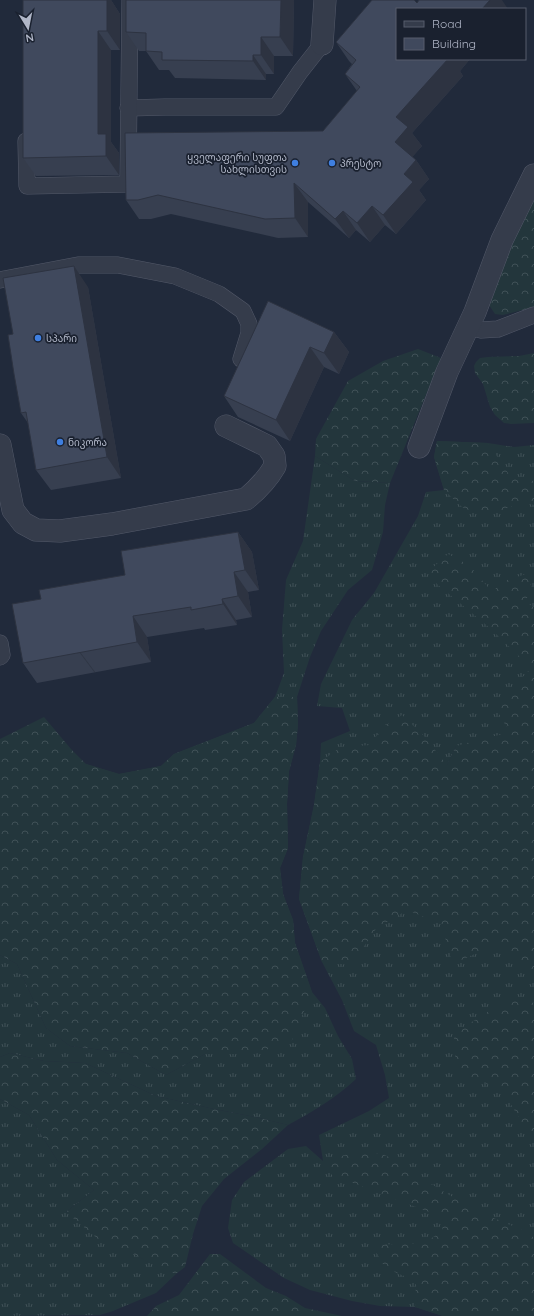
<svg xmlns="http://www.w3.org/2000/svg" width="534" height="1316" font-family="Quicksand,'Noto Sans Georgian',sans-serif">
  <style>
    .grass { fill: url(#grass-tufts) }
    .forest { fill: url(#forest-crowns) }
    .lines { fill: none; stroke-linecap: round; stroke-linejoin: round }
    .lane-casing { stroke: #535969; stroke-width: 17 }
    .street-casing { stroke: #535969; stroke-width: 23 }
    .lane { stroke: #353c4b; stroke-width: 16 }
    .street { stroke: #353c4b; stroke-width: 22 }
    .wall { fill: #373f50 }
    .shaded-wall { fill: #2d3341 }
    .building { fill: #40495d; stroke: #2d3341 }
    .shop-dot { fill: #3f7fe0; stroke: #1a212f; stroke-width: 1.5 }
    .labels { text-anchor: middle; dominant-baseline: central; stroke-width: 3.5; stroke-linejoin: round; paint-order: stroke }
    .poi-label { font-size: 10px; fill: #b0b6c7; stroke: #1a212f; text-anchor: start }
  </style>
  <defs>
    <pattern id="grass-tufts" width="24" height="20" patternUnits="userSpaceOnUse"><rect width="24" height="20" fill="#23363c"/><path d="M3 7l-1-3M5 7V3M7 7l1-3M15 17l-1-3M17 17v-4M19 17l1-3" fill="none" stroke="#405157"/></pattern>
    <pattern id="forest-crowns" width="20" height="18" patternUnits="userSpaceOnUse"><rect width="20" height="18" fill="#23363c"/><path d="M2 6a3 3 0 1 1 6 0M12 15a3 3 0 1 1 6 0" fill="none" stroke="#405157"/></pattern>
  </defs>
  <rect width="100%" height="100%" fill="#212a3b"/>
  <g class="grass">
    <polygon points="437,441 488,443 514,447 534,445 534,745 456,746 442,776 534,839 534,1316 443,1316 415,1307 380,1306 352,1301 310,1290 284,1278 233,1243 228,1228 232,1200 244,1182 288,1149 306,1146 323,1161 319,1135 369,1111 389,1098 385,1075 376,1045 354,1031 342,1000 322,962 299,899 303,857 314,805 320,762 321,743 350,731 342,708 317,706 321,684 352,620 374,593 418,516 426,492 444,490 434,457"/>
    <path d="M315,456L355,481L390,483L385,505L383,532L372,570L348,590L321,631L310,657L297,697L298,724L296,745L289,771L287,804L288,848L280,868L283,894L293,920L295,943L312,992L325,1008L338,1036L352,1059L356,1079C334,1099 314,1111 288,1125L255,1117L214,1109L156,1096L85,1063L44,1061L10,1053L0,1057V955L17,964L46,1028L70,1046L127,1053L166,1075L205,1054H255L86,764L119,774L161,766L174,754L254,723L275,697L284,673L282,630L286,580L303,541Z"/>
    <path d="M0,1099L29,1115L57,1160L94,1190L66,1212C102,1235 137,1259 176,1274L156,1293L113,1311L100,1315L0,1316Z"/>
  </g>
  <g class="forest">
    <polygon points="534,199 534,307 503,315 495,314 489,305 514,236"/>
    <polygon points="418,349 441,358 390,483 355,481 315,456 316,439 348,381 383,361"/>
    <polygon points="534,353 534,423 511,424 504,423 495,415 490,407 483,384 475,373 474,366 476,362 480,358 488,357 519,356"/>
    <polygon points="437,441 488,443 510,476 534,481 534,505 523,502 495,513 475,513 462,507 444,490 434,457"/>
    <polygon points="448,554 469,565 492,592 504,581 526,574 532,588 525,602 534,607 534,973 496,944 453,964 441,924 407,910 376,929 351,965 322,962 299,899 303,857 314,805 320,762 341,747 370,745 383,727 402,715 424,736 447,765 456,746 489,737 510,733 495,707 531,668 490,628 437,584 430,570"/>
    <polygon points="275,697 297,697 298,724 296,745 289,771 287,804 288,848 280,868 283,894 293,920 295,943 312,992 292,1040 255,1054 205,1054 166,1075 127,1053 70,1046 46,1028 17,964 0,955 0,739 44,717 71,749 86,764 119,774 161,766 174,754 254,723"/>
    <polygon points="518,997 534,1003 534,1140 524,1126 502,1090 458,1072 453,1044 455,1033 495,1007"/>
    <polygon points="10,1053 44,1061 85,1063 156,1096 214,1109 255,1117 288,1125 262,1149 224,1179 202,1206 193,1234 185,1267 176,1274 162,1269 129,1252 99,1240 66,1212 94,1190 57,1160 29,1115 0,1099 0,1057"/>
    <polygon points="357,1151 383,1154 405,1166 439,1189 477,1211 529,1233 534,1238 534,1316 443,1316 415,1307 416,1281 385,1268 372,1245 425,1243 443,1230 437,1215 332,1175 323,1162"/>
    <polygon points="210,1254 220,1254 266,1288 286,1296 305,1308 342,1316 147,1316 156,1306 179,1295"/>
  </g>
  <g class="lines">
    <defs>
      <g id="lane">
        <polyline points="128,108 165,107 276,107 300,72 322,44"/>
        <polyline points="26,141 27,186 128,184 130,0"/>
        <polyline points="0,280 78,265 118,265 175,276 219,294 243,311 249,324 249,333 241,359"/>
        <polyline points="468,327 481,330 498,329 534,315"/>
        <polyline points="0,643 2,655 0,657"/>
      </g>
      <g id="street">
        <polyline points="322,44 325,0"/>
        <path d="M0,445L13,510L23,523L36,530L60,531L112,524L246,499C258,489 267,480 275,466L274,456L267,446L226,426"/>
        <polyline points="419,447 447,372 475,312 502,240 534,175"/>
      </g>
    </defs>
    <use href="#lane" class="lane-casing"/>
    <use href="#street" class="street-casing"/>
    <use href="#lane" class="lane"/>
    <use href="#street" class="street"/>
  </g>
  <g class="wall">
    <polygon points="23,0 111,0 120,14 120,50 111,50 111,142 119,153 119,175 36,176 23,158"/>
    <polygon points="294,0 293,56 274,56 274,74 266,74 266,80 175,78 169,70 159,70 146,51 139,51 126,32"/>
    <polygon points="336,42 397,59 470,59 460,71 463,76 412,133 422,146 412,157 416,160 429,179 419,190 426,200 396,234 385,225 370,242 356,230 349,238 308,202 308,237 278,238 171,214 151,219 139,219 126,200 323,131 357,91 345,74 352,64 349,61"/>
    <polygon points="88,287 121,478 51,490 36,470 28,423 21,413 13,334"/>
    <polygon points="334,332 349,352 339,374 324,367 290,441 238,417 224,396"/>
    <polygon points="238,532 252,552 259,590 248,592 252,617 236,620 237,625 205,630 204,628 147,637 151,662 37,683 23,663 41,599 125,575"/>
  </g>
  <g class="shaded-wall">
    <polygon points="101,0 111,0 120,14 120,50 107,31"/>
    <polygon points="281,0 294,0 293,56 280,37"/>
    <polygon points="490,0 502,0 508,9 482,9"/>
    <polygon points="98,31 111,50 111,142 119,153 119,175 106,156 98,134"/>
    <polygon points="261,37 274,56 274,74 261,55"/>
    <polygon points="253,55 266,74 266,80 253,61"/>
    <polygon points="448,59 470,59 460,71 463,76 412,133 422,146 409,161 395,142 396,117"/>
    <polygon points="416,160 429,179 419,190 426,200 396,234 383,215 404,174"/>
    <polygon points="294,183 308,202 308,237 295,218"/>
    <polygon points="372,206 385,225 370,242 357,223"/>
    <polygon points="343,211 356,230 349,238 335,219"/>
    <polygon points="74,266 88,287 121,478 107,457"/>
    <polygon points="334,332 349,352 339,374 324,353"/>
    <polygon points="310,347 324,367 290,441 276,420"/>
    <polygon points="238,532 252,552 259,590 245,570"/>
    <polygon points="234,572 248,592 252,617 238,596"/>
    <polygon points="222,599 236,620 237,625 223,604"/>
    <polygon points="133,616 147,637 151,662 137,642"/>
    <polygon points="80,652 95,672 95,673 80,653"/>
  </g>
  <g class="building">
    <polygon points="23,0 107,0 107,31 98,31 98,134 106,134 106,156 23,158"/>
    <polygon points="126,0 281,0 280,37 261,37 261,55 253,55 253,61 162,60 162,52 146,51 146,33 126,32"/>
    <polygon points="372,0 414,0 417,3 419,0 490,0 482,9 397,9 397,59 448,59 396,117 408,127 395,142 416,160 404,174 413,182 383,215 372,206 357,223 343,211 335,219 294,183 295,218 265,219 158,195 138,200 126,200 125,133 323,131 360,87 345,74 356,60 336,42"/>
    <polygon points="74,266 107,457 36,470 26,412 21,413 14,374 8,335 13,334 3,278"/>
    <polygon points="268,301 334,332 324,353 310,347 276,420 224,396"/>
    <polygon points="238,532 245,570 234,572 238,596 222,599 223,604 191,610 191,607 133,616 137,642 23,663 12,604 41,599 39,590 125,575 121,551"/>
  </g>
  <g class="shop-dot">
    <circle cx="295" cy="163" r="4"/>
    <circle cx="332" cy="163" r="4"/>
    <circle cx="38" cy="338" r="4"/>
    <circle cx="60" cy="442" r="4"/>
  </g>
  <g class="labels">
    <g class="poi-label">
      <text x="287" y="157" text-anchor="end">ყველაფერი სუფთა<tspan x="287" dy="12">სახლისთვის</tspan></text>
      <text x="340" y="163">პრესტო</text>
      <text x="46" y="338">სპარი</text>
      <text x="68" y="442">ნიკორა</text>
    </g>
  </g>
  <rect x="396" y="8" width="130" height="52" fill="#1a212f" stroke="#565d6c"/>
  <rect x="404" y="21" width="20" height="6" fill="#353c4b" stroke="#565d6c"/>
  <text x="432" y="28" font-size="12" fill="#b0b6c7">Road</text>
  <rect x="404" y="38" width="20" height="12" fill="#40495d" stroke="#565d6c"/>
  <text x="432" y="48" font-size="12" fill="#b0b6c7">Building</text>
  <g transform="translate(28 28) rotate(170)" stroke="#1a212f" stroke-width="3" paint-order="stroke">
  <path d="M0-3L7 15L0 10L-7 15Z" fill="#b0b6c7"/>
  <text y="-6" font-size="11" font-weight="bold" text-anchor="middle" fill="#b0b6c7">N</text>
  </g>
</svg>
